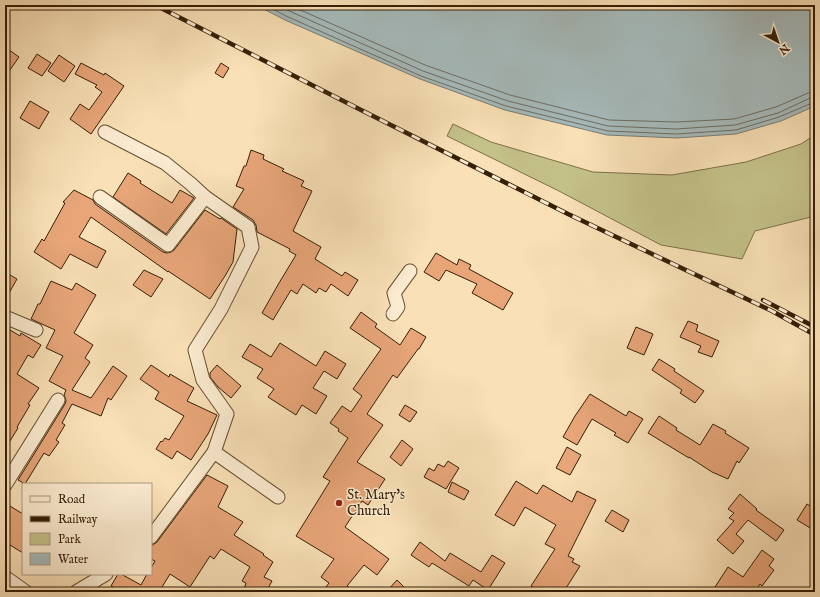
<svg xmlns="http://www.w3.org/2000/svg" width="820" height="597" font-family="'IM FELL English',serif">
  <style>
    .green { fill: #c4c189; stroke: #7d7048 }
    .water { fill: #a5babb; stroke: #797c73 }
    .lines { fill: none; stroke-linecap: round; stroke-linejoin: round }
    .shore { stroke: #6e6c61; stroke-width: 1 }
    .building { fill: #e7a578; stroke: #361f07 }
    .minor-casing { stroke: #674f33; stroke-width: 15 }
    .minor { stroke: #fbebd0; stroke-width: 13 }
    .rail-casing { stroke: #361f07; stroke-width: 4.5 }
    .rail { stroke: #fbebd0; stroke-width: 3; stroke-dasharray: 9; stroke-linecap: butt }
    .poi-dot { fill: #8f2418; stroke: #fbebd0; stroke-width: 1.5 }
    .labels { text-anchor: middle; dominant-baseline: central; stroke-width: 3; stroke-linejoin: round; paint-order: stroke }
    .poi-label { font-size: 14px; fill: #361f07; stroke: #fbebd0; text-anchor: start }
  </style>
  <rect width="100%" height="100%" fill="#f9e0b6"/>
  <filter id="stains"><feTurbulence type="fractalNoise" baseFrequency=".005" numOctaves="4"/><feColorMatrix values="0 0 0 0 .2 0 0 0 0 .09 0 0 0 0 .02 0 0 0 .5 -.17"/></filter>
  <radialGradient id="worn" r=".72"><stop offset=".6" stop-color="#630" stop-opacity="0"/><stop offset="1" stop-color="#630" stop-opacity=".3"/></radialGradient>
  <polygon class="green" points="453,124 491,142 593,172 672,175 746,162 801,144 815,135 815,216 755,231 742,259 661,245 559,191 447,136"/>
  <polygon class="water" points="256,5 815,5 815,106 781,121 736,134 677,138 607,135 505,110 420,79 285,20"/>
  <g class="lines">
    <g class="shore">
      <polyline points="265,5 286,16 421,76 506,106 608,131 676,134 736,130 779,117 812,103 815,103"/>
      <polyline points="276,5 423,71 508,101 608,126 676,129 735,125 778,113 810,98 815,98"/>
      <polyline points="289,5 425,65 510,95 609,120 676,122 734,119 776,107 808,93 815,92"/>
    </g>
  </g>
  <g class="building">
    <polygon points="5,47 19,57 5,77"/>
    <polygon points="37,54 51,63 42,76 28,68"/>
    <polygon points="59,55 75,66 64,82 48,71"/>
    <polygon points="81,63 104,75 105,73 124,86 91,134 70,119 80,104 89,110 102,92 95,87 97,85 75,74"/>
    <polygon points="221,63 229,68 223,78 215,73"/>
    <polygon points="30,101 49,112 39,129 20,118"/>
    <polygon points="251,150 264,155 263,159 284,169 282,171 304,181 301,186 312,191 293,231 321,247 315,259 342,276 345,272 358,280 348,296 331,284 326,292 319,288 316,293 303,284 297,294 291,290 273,320 262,313 279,283 296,255 289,251 290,249 257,232 256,225 253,220 233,207 244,189 236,186 244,166 246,166"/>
    <polygon points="128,173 141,181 140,183 172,203 180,190 194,198 166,234 113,197"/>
    <polygon points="74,190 93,200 95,204 163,252 167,253 171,252 174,250 205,210 220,219 221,218 237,229 233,262 225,276 210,299 168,271 168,272 91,217 79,237 106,251 97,268 70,254 61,269 34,252 42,239 44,241 65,203 63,202"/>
    <polygon points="436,253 457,265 459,259 471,265 469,269 513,293 503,310 472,293 477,284 446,270 439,281 424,272"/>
    <polygon points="144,270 163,279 151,297 133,285"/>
    <polygon points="5,272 17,279 5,300"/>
    <polygon points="51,281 72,290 76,283 96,295 74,333 93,345 85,358 90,362 72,390 91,398 113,366 127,376 111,400 108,398 101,416 72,404 62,423 65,425 56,440 59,442 49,456 44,453 25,484 18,480 65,404 66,401 65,397 64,395 66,390 49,381 63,356 46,348 55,330 31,319 38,304 40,304"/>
    <polygon points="361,312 377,324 375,327 400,345 411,328 426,337 419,349 418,349 397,378 393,375 367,414 383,425 357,462 385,479 368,505 362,501 345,527 389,559 377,575 364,565 347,586 356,592 322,592 329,583 321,577 334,559 296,536 330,481 323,477 348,438 338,431 339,429 330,423 342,406 351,412 362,396 353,389 381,349 350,328"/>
    <polygon points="688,321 698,325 696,331 719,341 712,357 698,352 701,346 680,337"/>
    <polygon points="5,327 20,336 21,333 41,345 33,358 28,355 17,374 39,388 28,404 30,405 17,427 18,428 5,449"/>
    <polygon points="636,327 653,334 644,355 627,348"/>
    <polygon points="280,343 316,366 325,351 346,364 337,379 324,371 313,388 327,396 316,414 302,405 296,415 268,397 274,389 257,378 263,369 242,357 250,344 271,357"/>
    <polygon points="659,359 675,369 674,371 704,391 695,403 680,393 682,390 652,370"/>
    <polygon points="151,365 169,377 170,374 194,388 187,401 217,415 208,434 191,460 177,451 172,459 156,449 161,441 162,442 165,438 169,440 184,416 155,399 159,392 140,379"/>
    <polygon points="217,365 241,386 231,398 218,387 210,377 210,373"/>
    <polygon points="590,394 626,416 629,411 643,419 628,443 614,435 616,433 592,419 577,445 563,437 575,416"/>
    <polygon points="405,405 417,412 410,422 399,415"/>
    <polygon points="659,416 677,428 676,430 700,445 713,424 726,431 725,433 749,448 739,463 737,461 728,479 712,472 689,457 689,458 648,433"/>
    <polygon points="402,440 413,449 401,466 390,457"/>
    <polygon points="567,447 581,455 570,475 556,468"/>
    <polygon points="448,461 459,468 446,489 424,477 429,468 434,471 438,464 444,467"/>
    <polygon points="207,475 228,486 218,507 243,522 234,535 264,554 263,555 273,562 264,577 272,581 266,592 243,592 246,583 242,581 250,567 221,549 214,559 210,556 190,587 170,574 159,592 124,592 111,586 118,574 121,574 141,585 147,574 151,574 151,568 155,561 151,559 151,546 157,542"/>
    <polygon points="516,481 537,494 543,485 572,502 577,491 596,500 568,556 574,559 572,562 580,566 568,585 563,592 542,592 531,586 555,549 545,544 556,525 525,507 514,526 495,515"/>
    <polygon points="452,482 469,491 464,500 448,492"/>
    <polygon points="740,494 757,509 756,510 784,530 776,541 748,520 736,534 744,541 733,554 717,540 734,521 729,518 734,513 728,509"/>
    <polygon points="5,503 23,514 23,553 5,542"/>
    <polygon points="807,504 815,509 815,531 797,520"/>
    <polygon points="612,510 629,520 623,532 605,521"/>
    <polygon points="420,542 445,561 450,553 481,572 492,555 505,563 488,590 473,580 469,586 432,563 429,567 411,555"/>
    <polygon points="762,550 774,559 769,566 774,570 762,586 760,584 755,592 722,592 715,587 728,567 743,577"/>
    <polygon points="397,580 409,592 386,592"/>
  </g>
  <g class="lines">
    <defs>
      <g id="minor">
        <polyline points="105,132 165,163 191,184 205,197 248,227 252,247 221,309 195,350 203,380 227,414 214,452 151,537"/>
        <polyline points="100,197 168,245 205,197"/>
        <polyline points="393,314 398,307 394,293 410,271"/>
        <polyline points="5,317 36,330"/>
        <polyline points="214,452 278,497"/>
        <polyline points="5,485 58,400"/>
        <polyline points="5,577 26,592"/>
        <polyline points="76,592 106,574"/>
      </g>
    </defs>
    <use href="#minor" class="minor-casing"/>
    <use href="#minor" class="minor"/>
    <defs>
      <g id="rail">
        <polyline points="155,5 363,111 568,214 772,311 815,335"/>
        <polyline points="763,300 815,327"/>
      </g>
    </defs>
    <use href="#rail" class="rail-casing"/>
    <use href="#rail" class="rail"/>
  </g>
  <circle class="poi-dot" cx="339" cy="503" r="4"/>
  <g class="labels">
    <g class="poi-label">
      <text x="347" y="495">St. Mary's<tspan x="347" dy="16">Church</tspan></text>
    </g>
  </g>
  <rect width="820" height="597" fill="none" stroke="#f9e0b6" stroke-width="20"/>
  <rect x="6" y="6" width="808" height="585" fill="none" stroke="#361f07" stroke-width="2"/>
  <rect x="10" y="10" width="800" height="577" fill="none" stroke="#361f07"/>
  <rect x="22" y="483" width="130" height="92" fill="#fbebd0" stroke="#ac9980"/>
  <rect x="30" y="496" width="20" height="6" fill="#fbebd0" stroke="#ac9980"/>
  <text x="58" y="503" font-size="12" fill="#361f07">Road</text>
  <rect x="30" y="516" width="20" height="6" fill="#361f07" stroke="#ac9980"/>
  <text x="58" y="523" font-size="12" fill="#361f07">Railway</text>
  <rect x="30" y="533" width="20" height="12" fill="#c4c189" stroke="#ac9980"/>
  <text x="58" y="543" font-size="12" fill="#361f07">Park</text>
  <rect x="30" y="553" width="20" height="12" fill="#a5babb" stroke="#ac9980"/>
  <text x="58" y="563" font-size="12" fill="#361f07">Water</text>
  <g transform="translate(778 42) rotate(140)" stroke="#fbebd0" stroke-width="3" paint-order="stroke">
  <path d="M0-3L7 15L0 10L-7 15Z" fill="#361f07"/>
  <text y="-6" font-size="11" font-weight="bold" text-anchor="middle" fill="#361f07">N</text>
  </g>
  <rect width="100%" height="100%" filter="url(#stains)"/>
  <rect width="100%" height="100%" fill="url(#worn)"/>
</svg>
